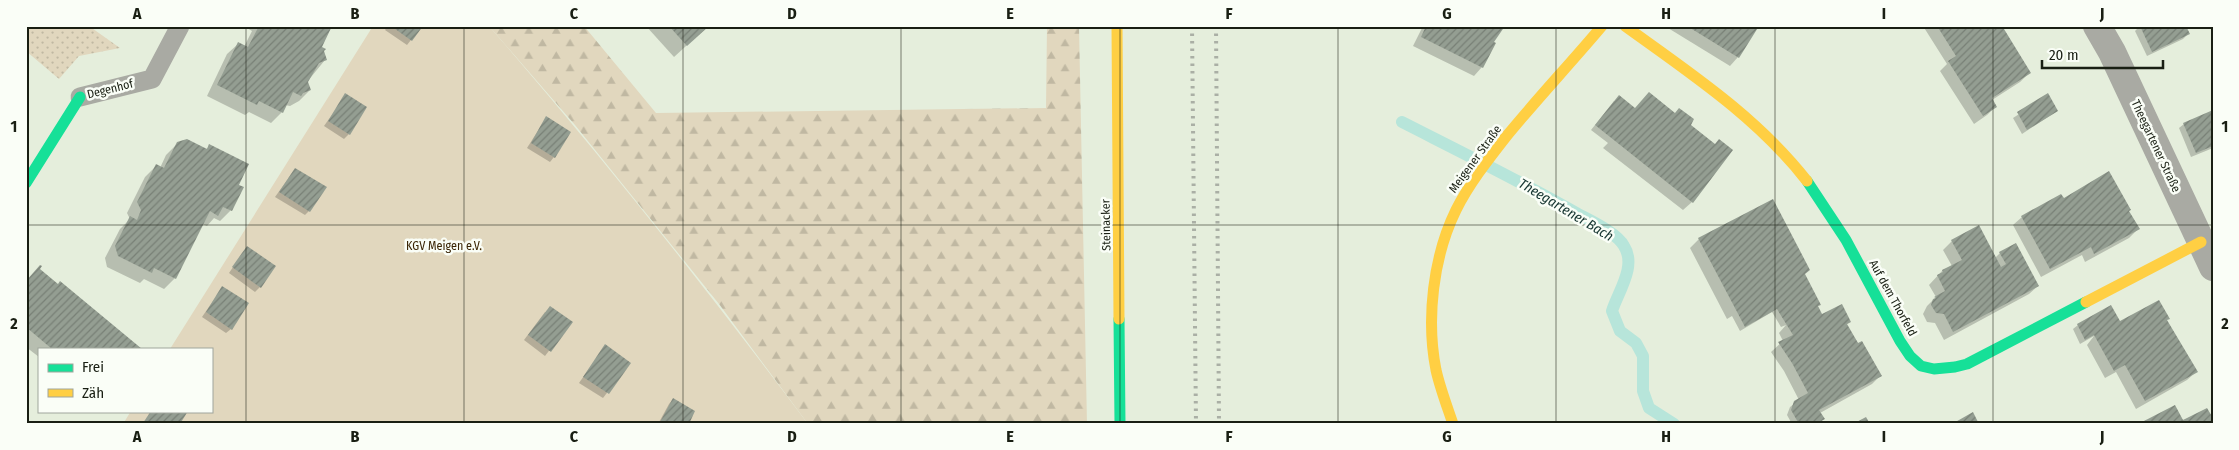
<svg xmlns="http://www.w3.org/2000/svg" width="2239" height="450" font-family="'Fira Sans Condensed',sans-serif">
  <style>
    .green { fill: #e1d7be }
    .forest { fill: url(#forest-firs) }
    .park { fill: url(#park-dots) }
    .shadow { fill: #0003 }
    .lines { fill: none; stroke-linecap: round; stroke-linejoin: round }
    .stream { stroke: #b7e5da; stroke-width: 12 }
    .building { fill: url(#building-hatch) }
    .lane { stroke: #a9aaa3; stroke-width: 19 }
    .street { stroke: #a9aaa3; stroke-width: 28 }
    .fast { stroke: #16e098; stroke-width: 11 }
    .slow { stroke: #ffcf43; stroke-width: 11 }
    .rail { stroke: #aaafa5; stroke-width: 4; stroke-dasharray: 2.5 5; stroke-linecap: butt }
    .grid { fill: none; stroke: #191f13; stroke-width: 1; stroke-opacity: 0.55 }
    .labels { text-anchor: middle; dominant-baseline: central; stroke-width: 5; stroke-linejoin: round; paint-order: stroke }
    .street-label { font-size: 12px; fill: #191f13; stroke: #fafef7 }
    .park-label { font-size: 12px; fill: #3a2404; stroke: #fafef7 }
    .water-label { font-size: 14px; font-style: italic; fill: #173632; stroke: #fafef7 }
    .neatline { fill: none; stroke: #191f13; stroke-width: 2 }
    .grid-label { font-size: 16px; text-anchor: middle; font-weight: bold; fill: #191f13 }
  </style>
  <defs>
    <pattern id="forest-firs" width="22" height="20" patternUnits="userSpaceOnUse" patternTransform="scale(1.25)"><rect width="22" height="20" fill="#e1d7be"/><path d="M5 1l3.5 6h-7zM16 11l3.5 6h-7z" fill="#c0b8a2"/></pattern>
    <pattern id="park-dots" width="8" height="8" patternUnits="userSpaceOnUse" patternTransform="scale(1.25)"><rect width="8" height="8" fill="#e1d7be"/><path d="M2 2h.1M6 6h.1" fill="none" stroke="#c0b8a2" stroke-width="1.8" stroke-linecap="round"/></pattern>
    <pattern id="building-hatch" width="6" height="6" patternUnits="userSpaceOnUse" patternTransform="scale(1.25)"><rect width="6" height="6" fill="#949e92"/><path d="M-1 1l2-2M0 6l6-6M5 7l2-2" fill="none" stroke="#788076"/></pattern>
  </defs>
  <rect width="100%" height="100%" fill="#e5eedc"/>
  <path class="green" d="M373,26H489C601,155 706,288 808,424H123L131,411H211V349H170Z"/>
  <polygon class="forest" points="489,26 584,26 656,113 1046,108 1047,26 1079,26 1087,424 808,424 719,304 575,125"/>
  <polygon class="park" points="27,26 89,26 120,48 79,56 59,79 26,51"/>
  <g class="shadow">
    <polygon points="248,26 331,26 320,47 325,60 307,82 310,90 299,101 290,106 285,105 282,112 271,123 249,112 245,115 207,96 227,54 238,44 244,47 252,31 247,28"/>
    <polygon points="388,26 422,26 407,45 385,30"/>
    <polygon points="646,26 708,26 674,57"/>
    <polygon points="1423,26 1503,26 1492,42 1482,67 1474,76 1413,46"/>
    <polygon points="1669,26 1757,26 1738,57 1730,66 1668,28"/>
    <polygon points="1923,26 2003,26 2002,29 2029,73 2020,82 1992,100 1996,106 1987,115 1974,124 1940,71 1947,64"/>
    <polygon points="2140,26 2184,26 2188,34 2183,39 2147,56 2135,31"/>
    <polygon points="1649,93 1689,125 1692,202 1683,210 1603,148 1608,143 1591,130 1614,101 1635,109"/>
    <polygon points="346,95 349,134 344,139 324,126"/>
    <polygon points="2048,95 2057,111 2022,134 2013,118"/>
    <polygon points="2213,112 2213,148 2191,157 2179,128 2184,124"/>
    <polygon points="546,118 554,157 550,162 527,148"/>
    <polygon points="178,143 205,150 210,146 237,185 231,210 220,221 214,218 207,226 202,224 175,278 164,289 144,279 140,283 107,267 105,258 120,229 130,219 127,213 145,177 156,166 160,168 166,155"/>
    <polygon points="295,169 309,211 305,215 275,197"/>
    <polygon points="2063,199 2128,211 2138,229 2129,238 2085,262 2082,255 2041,277 2013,225 2022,217"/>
    <polygon points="1699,239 1804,275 1822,316 1850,322 1846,325 1880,376 1872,384 1820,413 1823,419 1819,424 1792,424 1787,415 1790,407 1799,400 1784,371 1771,352 1783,341 1779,333 1786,325 1781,327 1772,312 1740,331 1732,316 1727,319 1690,248"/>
    <polygon points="1952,241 1995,258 2000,253 2038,286 2029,294 1944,340 1935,323 1927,322 1923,314 1927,306 1936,297 1929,285 1942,271 1952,266 1943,250"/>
    <polygon points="247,247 260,287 255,292 229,273"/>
    <polygon points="26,281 140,349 39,349 39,357 26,347"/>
    <polygon points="222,288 231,329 226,333 202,317"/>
    <polygon points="545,312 571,322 545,356 524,340"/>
    <polygon points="2166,321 2196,372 2187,380 2136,409 2116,372 2105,378 2087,345 2094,336 2080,344 2073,329 2078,325 2114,326"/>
    <polygon points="605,346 630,363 603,398 579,383"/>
    <polygon points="673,399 687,424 658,424 669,404"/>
  </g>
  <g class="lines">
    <path class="stream" d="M1402,122C1461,152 1520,181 1578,214C1591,221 1617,233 1624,246C1637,266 1618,292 1612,311L1620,331L1636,343L1643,356V391L1649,408L1674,424"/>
  </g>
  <g class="building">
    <polygon points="259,26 332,26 322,47 326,49 324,51 327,60 319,63 308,82 311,90 303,93 301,96 293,92 283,113 259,101 257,105 217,85 238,42 248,47"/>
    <polygon points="391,26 423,26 412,41"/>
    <polygon points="669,26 709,26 687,46"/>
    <polygon points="1426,26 1505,26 1494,42 1496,43 1483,68 1421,37"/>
    <polygon points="1687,26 1759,26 1739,58"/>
    <polygon points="1937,26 2007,26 2004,29 2031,73 1992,98 1997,107 1983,116 1948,61 1956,56"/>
    <polygon points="2140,26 2186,26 2190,34 2152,52"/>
    <polygon points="1649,92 1675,113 1679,108 1694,119 1691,125 1715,144 1719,139 1733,150 1693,203 1595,125 1619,95 1635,108"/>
    <polygon points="345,93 367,107 350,135 328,121"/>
    <polygon points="2048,93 2058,111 2027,130 2017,112"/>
    <polygon points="2213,110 2213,146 2196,153 2183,123"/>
    <polygon points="546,116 571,132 555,158 531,143"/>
    <polygon points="187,139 207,149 209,144 249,164 239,185 244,187 232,211 223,207 218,216 210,211 176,279 154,268 152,273 118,256 115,246 130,216 137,220 141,210 137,202 156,164 164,168 177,142"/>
    <polygon points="295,168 327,187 310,212 279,192"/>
    <polygon points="2109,171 2131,210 2129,211 2140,229 2094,254 2091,247 2050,269 2021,216 2061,194 2064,198"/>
    <polygon points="1773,199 1810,270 1805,274 1821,305 1818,306 1822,314 1842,304 1851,322 1847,324 1858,343 1862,341 1882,376 1819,410 1825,419 1816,424 1799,424 1791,410 1794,401 1808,393 1792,363 1778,342 1793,335 1777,309 1745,327 1698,238"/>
    <polygon points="1979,225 2001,267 2006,264 1999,252 2016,243 2039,286 1953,332 1944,314 1936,313 1931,305 1933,299 1936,298 1934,297 1945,291 1937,275 1943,272 1942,270 1962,260 1951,240"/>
    <polygon points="247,246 276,266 261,288 232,267"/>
    <polygon points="40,265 42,266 40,269 58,284 60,281 142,349 52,349 26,327 26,281"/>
    <polygon points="222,286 249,303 232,330 206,312"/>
    <polygon points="2159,300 2170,319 2167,320 2198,372 2145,401 2125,365 2114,371 2094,335 2085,340 2077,324 2111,305 2120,321"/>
    <polygon points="550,306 573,322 551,352 528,335"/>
    <polygon points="605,344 631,363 609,394 583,377"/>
    <polygon points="673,398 695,411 689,424 659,424"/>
    <polygon points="2175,405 2183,420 2207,408 2213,418 2213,424 2145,424 2144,421"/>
    <polygon points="151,411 188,411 180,424 145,424 143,423"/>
    <polygon points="1973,412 1979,424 1952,424"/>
    <polygon points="1866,417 1870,424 1853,424"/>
  </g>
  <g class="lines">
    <polyline class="lane" points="80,97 152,79 180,26"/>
    <polyline class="street" points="2097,26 2112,52 2213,267"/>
    <g class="fast">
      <polyline points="1807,181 1846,240 1900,341 1910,356 1921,366 1934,369 1955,367 1967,364 2086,302"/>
      <polyline points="26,183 80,97"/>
      <polyline points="1119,319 1120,424"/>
    </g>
    <g class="slow">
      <polyline points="1117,26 1119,319"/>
      <path d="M1625,26C1690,73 1757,117 1807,181"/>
      <polyline points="2086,302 2201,242"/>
      <path d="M1453,424C1447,406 1440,388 1436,370C1426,319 1433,257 1456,210C1469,184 1487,161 1505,138C1536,100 1570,64 1602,26"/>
    </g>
    <g class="rail">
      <polyline points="1192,26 1196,424"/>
      <polyline points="1216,26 1219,424"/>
    </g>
  </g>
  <path class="grid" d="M246,26V424M464,26V424M683,26V424M901,26V424M1120,26V424M1338,26V424M1556,26V424M1775,26V424M1993,26V424M26,225H2213"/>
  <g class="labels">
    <g class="street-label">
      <text transform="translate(110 89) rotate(-14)">Degenhof</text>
      <text transform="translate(2156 146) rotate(65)">Theegartener Straße</text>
      <text transform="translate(1475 159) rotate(-54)">Meigener Straße</text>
      <text transform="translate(1106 225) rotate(-91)">Steinacker</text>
      <text transform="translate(1893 298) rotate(61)">Auf dem Thorfeld</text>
    </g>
    <g class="park-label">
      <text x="444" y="246">KGV Meigen e.V.</text>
    </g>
    <g class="water-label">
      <text transform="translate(1566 210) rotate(31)">Theegartener Bach</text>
    </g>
  </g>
  <rect width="2239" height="450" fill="none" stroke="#fafef7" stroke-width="55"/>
  <rect x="38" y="348" width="175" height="65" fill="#fafef7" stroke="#a0a59c"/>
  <rect x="48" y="364" width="25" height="8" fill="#16e098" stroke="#a0a59c"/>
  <text x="82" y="372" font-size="15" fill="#191f13">Frei</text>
  <rect x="48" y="389" width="25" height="8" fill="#ffcf43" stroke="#a0a59c"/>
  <text x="82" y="398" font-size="15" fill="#191f13">Zäh</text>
  <path d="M2042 60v8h121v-8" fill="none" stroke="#191f13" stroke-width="2.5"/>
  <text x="2049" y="60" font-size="15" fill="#191f13" stroke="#fafef7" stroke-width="4" paint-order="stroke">20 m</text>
  <rect x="28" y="28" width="2184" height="394" class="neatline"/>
  <g class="grid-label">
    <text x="137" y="19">A</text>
    <text x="355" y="19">B</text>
    <text x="574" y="19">C</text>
    <text x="792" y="19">D</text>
    <text x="1010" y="19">E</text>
    <text x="1229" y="19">F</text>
    <text x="1447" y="19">G</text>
    <text x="1666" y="19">H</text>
    <text x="1884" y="19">I</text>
    <text x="2102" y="19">J</text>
    <text x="14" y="132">1</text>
    <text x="2225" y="132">1</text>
    <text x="14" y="329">2</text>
    <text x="2225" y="329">2</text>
    <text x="137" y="442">A</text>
    <text x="355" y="442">B</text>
    <text x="574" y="442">C</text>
    <text x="792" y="442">D</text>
    <text x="1010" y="442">E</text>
    <text x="1229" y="442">F</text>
    <text x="1447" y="442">G</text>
    <text x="1666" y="442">H</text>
    <text x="1884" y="442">I</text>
    <text x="2102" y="442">J</text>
  </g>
</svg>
